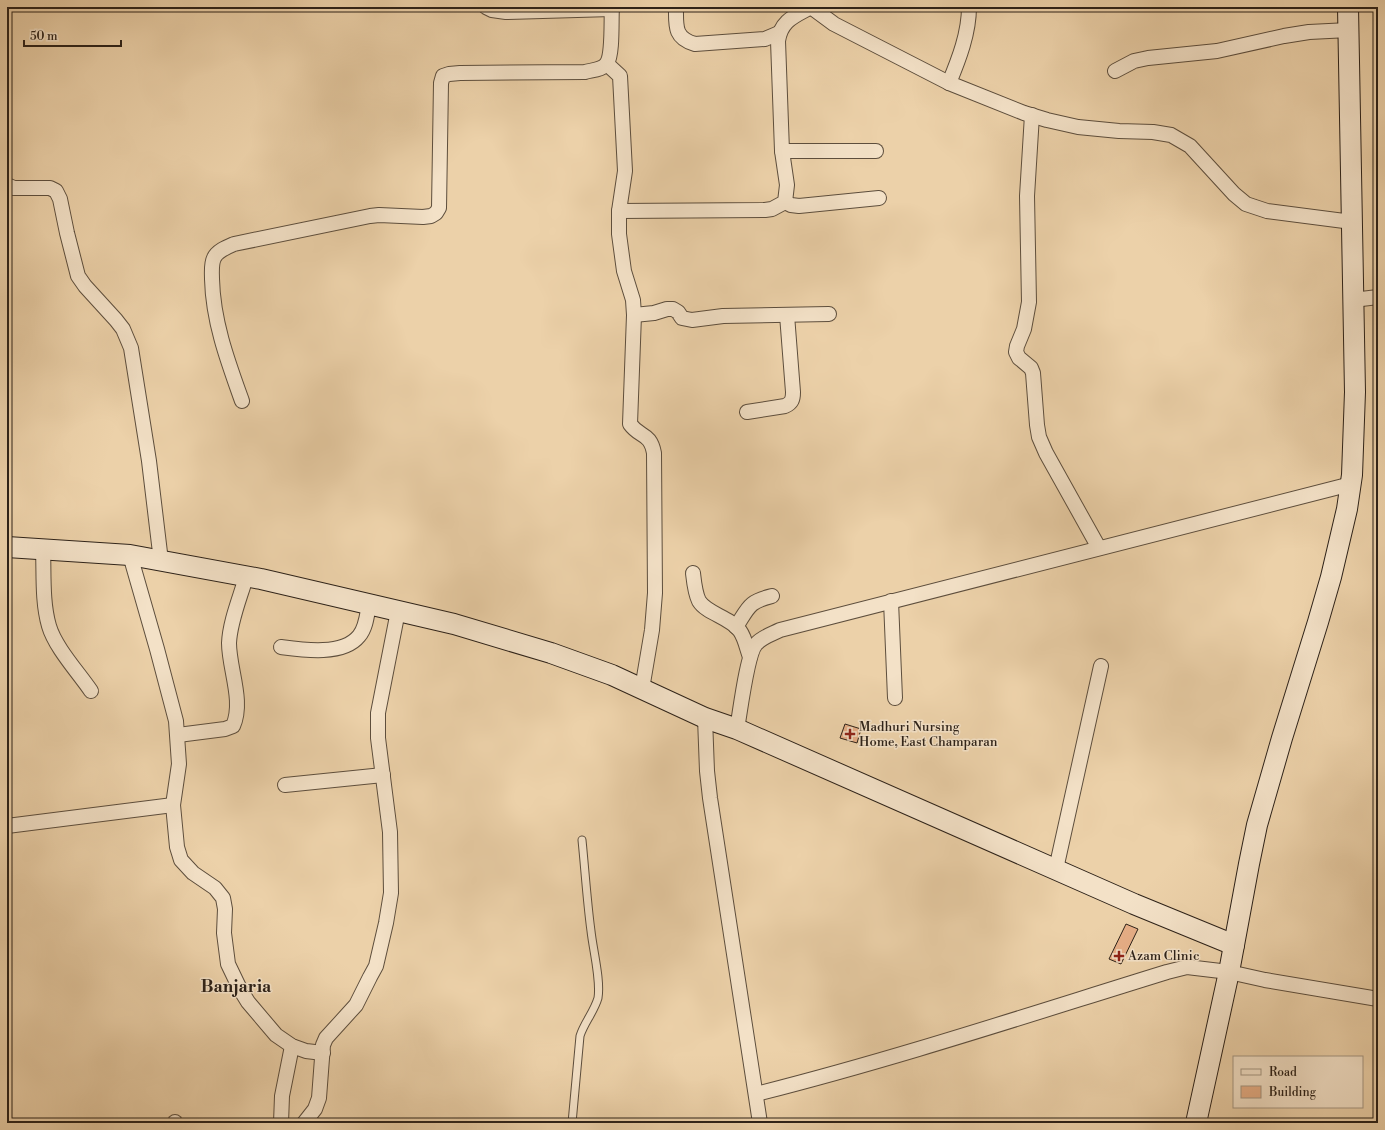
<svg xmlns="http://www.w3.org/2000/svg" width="1385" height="1130" font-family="'Libre Bodoni',serif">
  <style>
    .building { fill: #e6ae86; stroke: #2d2219 }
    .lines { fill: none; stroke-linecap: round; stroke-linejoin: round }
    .lane-casing { stroke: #5d4e3d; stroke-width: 9 }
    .street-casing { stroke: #5d4e3d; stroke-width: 16 }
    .secondary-casing { stroke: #2d2219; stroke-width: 22 }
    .lane { stroke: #f3e1c7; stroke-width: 7 }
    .street { stroke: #f3e1c7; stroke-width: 14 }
    .secondary { stroke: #f3e1c7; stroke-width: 20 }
    .poi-dot { fill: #8f2418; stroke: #f3e1c7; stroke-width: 1.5 }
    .labels { text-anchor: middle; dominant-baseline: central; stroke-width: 3; stroke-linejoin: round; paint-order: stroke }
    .poi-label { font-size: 13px; fill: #2d2219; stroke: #f3e1c7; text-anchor: start }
    .district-label { font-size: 17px; font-weight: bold; fill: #2d2219; stroke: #f3e1c7 }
  </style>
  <rect width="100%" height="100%" fill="#ecd1a9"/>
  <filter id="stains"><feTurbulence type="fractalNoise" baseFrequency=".005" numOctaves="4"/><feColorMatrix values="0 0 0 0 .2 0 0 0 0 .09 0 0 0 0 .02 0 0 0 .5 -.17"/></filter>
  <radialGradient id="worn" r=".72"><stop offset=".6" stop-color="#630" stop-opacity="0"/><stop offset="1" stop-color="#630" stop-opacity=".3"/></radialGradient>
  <g class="building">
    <polygon points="845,724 861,729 857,743 840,738"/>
    <polygon points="1126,924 1138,929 1121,964 1109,959"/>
  </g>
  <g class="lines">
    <defs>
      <path id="lane" d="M572,1123L580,1036C584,1023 594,1012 598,998C601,980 593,950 591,931C587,901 585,870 582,840"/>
      <g id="street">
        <polyline points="486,7 492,10 506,12 612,9"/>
        <path d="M676,7C676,26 674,38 695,44L765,39L779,33"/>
        <polyline points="811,7 834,24 949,83 1024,113 1047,120 1078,127 1119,131 1153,132 1171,135 1190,146 1234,194 1246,204 1267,211 1352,222"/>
        <path d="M607,64L620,76L625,171L619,211V234L624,271L633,300L634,315L630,424C640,438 650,432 654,453L655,593L652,630L642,689"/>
        <polyline points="1115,71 1134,61 1148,58 1217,51 1284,36 1309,32 1349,30"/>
        <path d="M949,83C959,59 969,33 969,7"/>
        <polyline points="1032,115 1027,196 1029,302 1024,329 1017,346 1016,352 1019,358 1031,368 1033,373 1037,425 1039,437 1046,453 1099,548"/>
        <polyline points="782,151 876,151"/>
        <polyline points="7,185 14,188 50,188 56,191 60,199 67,233 78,276 85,286 116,320 123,329 131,348 149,461 161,561"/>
        <polyline points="785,202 791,205 799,206 879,198"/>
        <path d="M619,211L765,210L772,209L785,202L787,185L782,151L778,41C781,20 795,16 811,7"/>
        <polyline points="1353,300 1378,297"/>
        <polyline points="634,315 654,313 667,309 673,309 678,312 682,318 692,320 723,316 829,314"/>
        <path d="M242,401C228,362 213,322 212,279C212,273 211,264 214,258C217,251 227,247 234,244L370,216L379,215L423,217L431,216L436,213L439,208L441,83L443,76L449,74L460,73L585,72C592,70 603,70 607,63C613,54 611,19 612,7"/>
        <path d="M747,412L785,406C792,403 793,399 793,392L787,315"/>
        <path d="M43,549C44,574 42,602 49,626C55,647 78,672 91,691"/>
        <polyline points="130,555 157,649 176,721 179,764 173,805 177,847 181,860 193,873 215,888 223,898 225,909 224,933 228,964 240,989 248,1002 276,1035 292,1046 306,1051 323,1053"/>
        <path d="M693,573C694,582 695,593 699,601C707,614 730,617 740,631C745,638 747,649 750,657"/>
        <polyline points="891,601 895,698"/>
        <path d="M736,627C749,607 748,602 772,596"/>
        <path d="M281,647C303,650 343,656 359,636C366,628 367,615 369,604"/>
        <polyline points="705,718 707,771 710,798 760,1123"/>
        <path d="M737,729C740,713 747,654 756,644C762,637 772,634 780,630L1351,484"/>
        <path d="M178,735L225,729L233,726C244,701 229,669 229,643C230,621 240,598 246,577"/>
        <polyline points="285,785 383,775"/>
        <polyline points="7,826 173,805"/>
        <polyline points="1056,869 1101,666"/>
        <path d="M756,1094C895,1059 1031,1014 1167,972L1187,967L1229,972L1265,980L1378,999"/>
        <polyline points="175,1123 175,1122"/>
        <polyline points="281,1123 282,1096 292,1046"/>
        <polyline points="304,1123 315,1109 319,1098 323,1045 326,1038 356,1005 370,977 376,966 386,923 391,893 390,832 378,738 378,713 398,611"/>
      </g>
      <g id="secondary">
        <polyline points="7,547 130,555 261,579 454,624 551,653 612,675 705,718 737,729 1134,904 1234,945"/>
        <polyline points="1196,1123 1229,972 1249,864 1257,825 1282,738 1318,622 1331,577 1347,509 1352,475 1355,392 1348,7"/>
      </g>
    </defs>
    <use href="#lane" class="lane-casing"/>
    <use href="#street" class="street-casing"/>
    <use href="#secondary" class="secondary-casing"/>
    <use href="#lane" class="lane"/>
    <use href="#street" class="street"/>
    <use href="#secondary" class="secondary"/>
  </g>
  <g class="poi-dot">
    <path d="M848 728h4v4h4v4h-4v4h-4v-4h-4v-4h4z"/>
    <path d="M1117 950h4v4h4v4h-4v4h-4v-4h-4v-4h4z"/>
  </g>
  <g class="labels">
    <g class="poi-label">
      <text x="859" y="727">Madhuri Nursing<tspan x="859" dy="15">Home, East Champaran</tspan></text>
      <text x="1128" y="956">Azam Clinic</text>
    </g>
    <g class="district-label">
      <text x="236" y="987">Banjaria</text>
    </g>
  </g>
  <rect width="1385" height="1130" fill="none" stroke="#ecd1a9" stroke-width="24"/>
  <rect x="8" y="8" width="1369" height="1114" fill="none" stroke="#2d2219" stroke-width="2"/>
  <rect x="12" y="12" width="1361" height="1106" fill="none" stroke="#2d2219"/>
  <rect x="1233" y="1056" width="130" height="52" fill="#f3e1c7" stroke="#a49581"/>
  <rect x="1241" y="1069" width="20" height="6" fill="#f3e1c7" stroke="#a49581"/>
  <text x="1269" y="1076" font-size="12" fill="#2d2219">Road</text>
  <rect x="1241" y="1086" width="20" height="12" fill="#e6ae86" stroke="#a49581"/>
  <text x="1269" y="1096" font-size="12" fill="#2d2219">Building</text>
  <path d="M24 40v6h97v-6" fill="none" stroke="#2d2219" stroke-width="2"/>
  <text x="30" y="40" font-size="12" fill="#2d2219" stroke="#f3e1c7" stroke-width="3" paint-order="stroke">50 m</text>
  <rect width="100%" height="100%" filter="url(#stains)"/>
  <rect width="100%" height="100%" fill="url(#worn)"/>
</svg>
